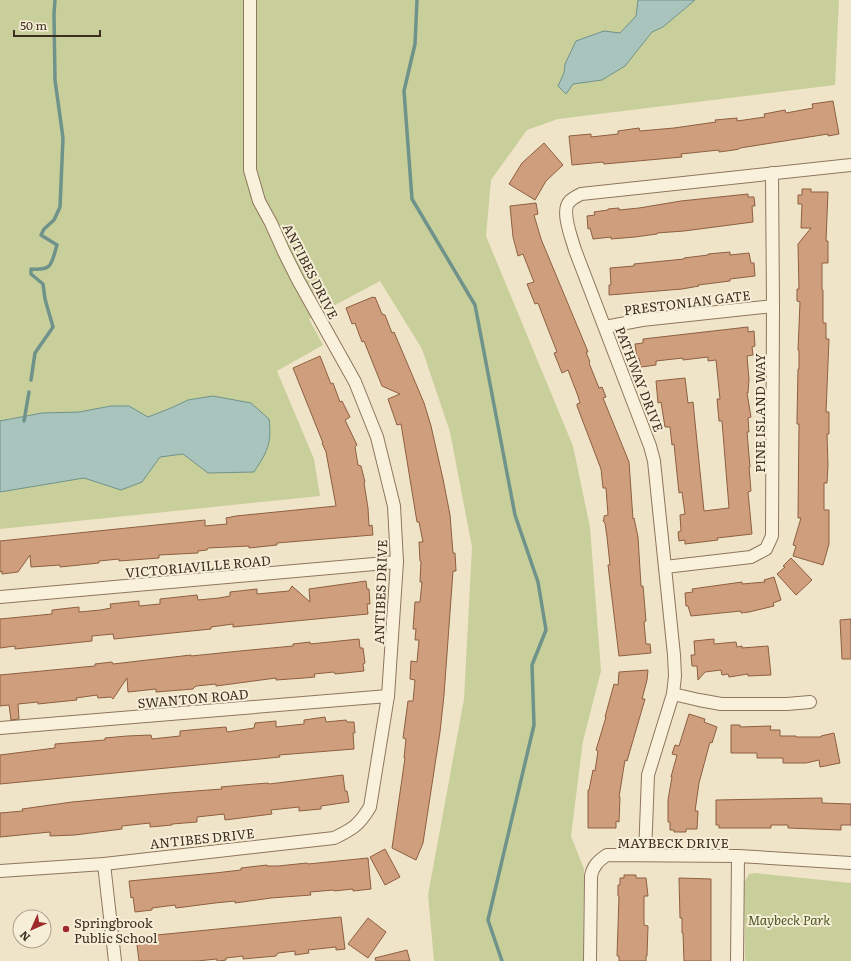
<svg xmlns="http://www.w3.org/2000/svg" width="851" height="961" font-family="Literata,serif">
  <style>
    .green { fill: #c9cf9b }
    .water { fill: #a9c4bc; stroke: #6f938a }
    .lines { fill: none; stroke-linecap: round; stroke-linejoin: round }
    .stream { stroke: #6f938a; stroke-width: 3.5 }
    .building { fill: #cf9f7d; stroke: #8d5f41 }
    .street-casing { stroke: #8d765c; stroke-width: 14 }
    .street { stroke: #faf1dc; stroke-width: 12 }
    .poi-dot { fill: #9e2a2b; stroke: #f7eed8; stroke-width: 1.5 }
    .labels { text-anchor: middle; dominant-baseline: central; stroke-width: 4; stroke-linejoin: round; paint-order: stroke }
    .street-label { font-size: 13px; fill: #3d2e20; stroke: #f7eed8 }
    .park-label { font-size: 13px; font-style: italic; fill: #4d5a26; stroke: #f7eed8 }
    .poi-label { font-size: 13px; fill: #3d2e20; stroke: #f7eed8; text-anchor: start }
  </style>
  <rect width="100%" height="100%" fill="#f0e4c8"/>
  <g class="green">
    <polygon points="0,0 839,0 835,85 558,119 527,130 491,180 486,236 573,446 590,527 601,671 583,741 571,836 584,869 583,961 434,961 428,895 464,699 472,547 450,432 422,349 380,281 309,319 323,345 277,371 314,459 320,496 0,529"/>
    <polygon points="755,873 851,883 851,961 745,961 744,883 749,874"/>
  </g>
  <g class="water">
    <polygon points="638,0 695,0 663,27 652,32 625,66 602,80 573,84 566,94 558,86 564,73 565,64 576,41 604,31 620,33 636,16"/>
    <path d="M213,396L251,403L269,419C272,444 267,452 254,472L208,473L183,454L160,457L142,482L121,490L84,478L0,492V421L42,413L79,412L111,406H129L148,417L171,408L188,400Z"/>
  </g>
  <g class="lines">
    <g class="stream">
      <polyline points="417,0 415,44 404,91 412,199 475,305 515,515 538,582 546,630 532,665 534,725 488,920 502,961"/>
      <path d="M31,380L35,353L53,327L45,299L43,284L31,274V269C53,271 51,264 57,245L41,235L44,229L54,220L60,207L63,138L55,80L54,14L55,0"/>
      <polyline points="24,421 29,392"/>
    </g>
  </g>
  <g class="building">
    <polygon points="833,101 839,134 828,136 828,134 740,148 739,149 734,150 719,152 719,150 681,154 682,157 604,164 603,162 572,165 569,136 591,134 591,137 618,134 618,131 639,128 640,131 674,128 716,122 715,120 737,118 737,121 765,117 764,114 785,110 786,113 813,108 812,104"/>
    <polygon points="544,143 563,165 546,181 535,200 509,184 522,163"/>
    <polygon points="802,189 811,189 811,192 828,192 826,241 828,241 828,263 822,263 822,290 823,290 823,323 826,323 826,339 829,339 826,412 829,412 829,434 827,434 828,465 827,483 824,483 824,510 829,510 829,544 823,565 793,556 796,546 793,545 801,518 798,518 799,424 797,424 797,419 798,369 799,369 799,350 798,350 800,302 797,301 797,289 799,289 798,244 811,228 801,228 802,204 798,204 798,195 802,195"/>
    <polygon points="748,194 748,197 754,197 755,206 752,206 753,222 684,231 657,233 657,234 635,237 611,239 611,237 593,239 590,228 588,229 587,216 595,215 594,212 608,210 608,209 619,208 619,210 639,208 681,201"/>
    <polygon points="536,203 538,214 534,215 541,239 586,347 588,352 586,352 590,362 589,363 599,388 602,387 606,397 603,398 629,462 633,519 634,518 638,537 641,586 643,586 644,597 646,621 644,622 646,644 650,644 651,653 619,656 608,565 610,565 607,537 605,523 603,521 604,519 604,516 608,515 606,488 603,488 601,469 577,406 577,404 580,403 578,396 568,370 562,373 554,353 557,352 548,329 538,303 535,304 527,284 534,282 523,254 518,256 513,237 510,206"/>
    <polygon points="730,252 730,255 749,253 751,263 754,263 755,276 730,279 730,281 698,285 699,286 682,289 609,295 609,285 611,285 610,268 634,266 634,264 684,259 684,258 708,255 708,254"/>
    <polygon points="373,297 374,298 375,297 382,314 385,315 392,333 394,332 424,403 431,426 443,479 450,515 453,553 455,553 456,571 453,571 444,695 440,732 423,843 416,860 392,848 405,758 404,758 406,739 403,738 408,701 413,701 415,680 410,679 411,661 417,662 419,640 415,640 416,629 413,629 415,602 420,602 422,582 420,582 421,561 420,561 419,542 423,542 419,522 417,522 401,424 397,425 388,399 400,394 382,386 364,341 362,342 355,323 352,324 346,308"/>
    <polygon points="748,327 748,332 754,331 755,346 752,347 753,355 747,356 749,379 748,393 747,393 751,417 748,418 749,432 747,432 750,467 749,467 751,491 748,492 752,534 717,538 718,540 685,544 685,540 679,541 678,532 681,531 680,515 685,514 682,492 679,493 674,444 672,445 670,427 665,427 661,402 658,403 656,381 685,378 688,403 693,402 704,511 729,508 722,421 719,421 717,399 720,399 716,360 708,361 708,357 683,360 683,358 656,361 656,365 641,367 639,358 637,359 635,344 643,343 643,339"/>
    <polygon points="320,356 331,384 333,383 340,402 342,401 350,417 345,420 357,445 355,447 358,465 361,466 365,482 364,483 368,508 369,526 372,525 373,535 277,543 277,545 249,548 249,546 208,548 207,550 198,551 198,553 159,555 159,558 119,561 119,559 99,561 99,563 60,567 60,565 31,567 30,555 18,572 2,574 2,571 0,572 0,541 205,520 205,526 227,524 226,518 236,516 336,506 326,452 322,443 323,443 293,368"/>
    <polygon points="791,558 812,580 796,595 777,574 785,567 783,566"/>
    <polygon points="774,577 781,600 773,603 774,606 749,612 741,613 741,611 691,616 688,606 686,606 685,593 693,592 692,589 742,582 742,584 765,582 764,580"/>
    <polygon points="366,581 367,589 369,589 370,604 367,604 368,614 233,627 233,624 211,627 211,629 114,639 113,634 92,636 92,641 15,649 15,646 0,648 0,619 52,614 52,610 79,607 79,612 101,610 111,608 110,604 139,601 139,606 160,604 160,599 197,595 198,600 219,598 230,596 230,592 257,589 257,594 278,592 289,591 292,586 310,602 309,589"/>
    <polygon points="851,619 851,659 842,659 840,620"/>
    <polygon points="359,639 360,648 363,648 365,663 363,664 364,671 335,674 334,672 314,674 315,677 304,678 276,680 276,678 216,686 216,684 196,686 193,689 156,692 156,689 128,692 127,678 113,699 111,697 98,698 97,695 76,698 77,700 57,702 38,704 38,702 18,704 19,719 11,720 9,705 0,706 0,675 84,667 95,666 95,664 112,662 113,664 191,655 191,656 240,651 293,646 293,644 310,642 310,644"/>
    <polygon points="714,639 714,644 736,642 737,647 742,646 742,648 768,646 771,675 748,676 748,674 729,677 728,674 722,675 721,670 705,672 698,680 697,666 692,666 691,655 695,655 694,641"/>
    <polygon points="648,670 647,680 642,699 645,699 627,761 625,760 619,797 620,797 619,822 616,821 616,828 588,828 588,790 589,790 593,770 595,771 598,751 596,750 606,717 605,717 614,684 618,685 619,672"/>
    <polygon points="689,714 705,719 704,722 717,727 712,743 710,742 699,783 695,811 698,811 697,829 686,829 686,832 674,832 674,830 670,830 670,822 668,822 668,800 672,777 671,777 677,755 672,754 675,745 679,746"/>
    <polygon points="325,717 326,722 346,720 347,722 354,722 355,733 353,733 354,749 279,755 280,757 260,759 0,784 0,755 55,748 55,744 105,740 105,738 127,736 151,735 152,739 180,736 180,731 201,729 226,727 227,732 254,728 255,723 276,721 276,727 304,724 304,720"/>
    <polygon points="731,725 740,725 740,727 771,726 770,730 780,730 780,736 796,736 796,737 821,737 821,736 834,733 840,763 820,767 819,760 806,763 783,763 783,758 757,758 757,753 731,753"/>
    <polygon points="343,775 345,791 347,791 349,802 321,806 321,809 299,811 299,807 271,810 272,814 225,820 224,814 197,817 197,822 172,824 172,825 150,827 150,823 122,826 122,829 75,835 50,836 50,832 0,837 0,813 23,811 22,809 72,802 169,793 222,789 221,787 243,785 268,783 269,784"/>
    <polygon points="822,798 822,803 851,804 851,825 841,825 841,830 788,828 788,825 771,825 771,828 719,828 719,825 716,825 716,800"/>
    <polygon points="385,849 400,877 385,885 370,857"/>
    <polygon points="368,858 371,889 353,891 353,889 334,891 334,890 310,892 311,895 271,898 235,903 235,901 215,903 176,908 175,905 152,908 152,910 135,912 133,897 131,898 129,881 215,873 241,870 241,868 267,865 267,866 278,866 307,863 308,864"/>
    <polygon points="624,875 636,875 636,878 646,878 648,896 644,896 644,925 648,926 647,956 646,956 646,961 619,961 619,956 617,956 619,896 618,896 618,885 620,885 620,878 624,878"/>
    <polygon points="679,878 711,879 711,961 684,961 683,933 682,933 682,918 680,918"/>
    <polygon points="341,917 345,949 336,950 336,947 308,950 309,953 295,955 295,951 278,953 276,956 243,959 243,956 226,958 226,960 219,961 217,961 217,959 197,961 139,961 136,937"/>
    <polygon points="368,918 386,932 368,958 348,944"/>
    <polygon points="407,950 410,961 376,961 375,958"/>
  </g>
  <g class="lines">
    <defs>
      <g id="street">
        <polyline points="605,327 642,320 773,306"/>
        <polyline points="665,567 751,557 766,549 772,536 773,306 772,173"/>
        <polyline points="0,597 397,562"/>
        <polyline points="673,694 699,700 721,704 787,704 810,702"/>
        <polyline points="0,728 388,696"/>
        <path d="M645,855L648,775L673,694L675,676L674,655L654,461L650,446L575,250C572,239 560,210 570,201C573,198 577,196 581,194L851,165"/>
        <polyline points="104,864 115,961"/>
        <path d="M0,871L104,864L334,838C353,829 359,825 370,807L388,696L397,562L394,506L377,437L355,382L298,280L284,252L271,223L259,201L250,170V0"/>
        <path d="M590,961L591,876C593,866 598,861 607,855L738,856L851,863"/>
        <polyline points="737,961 738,856"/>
      </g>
    </defs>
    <use href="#street" class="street-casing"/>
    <use href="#street" class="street"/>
  </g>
  <circle class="poi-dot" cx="66" cy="929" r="4"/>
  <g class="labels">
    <g class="street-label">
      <text transform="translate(311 271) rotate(63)">ANTIBES DRIVE</text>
      <text transform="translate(687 302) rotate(-7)">PRESTONIAN GATE</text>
      <text transform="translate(640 379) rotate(69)">PATHWAY DRIVE</text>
      <text transform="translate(759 413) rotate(-90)">PINE ISLAND WAY</text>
      <text transform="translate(198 566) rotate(-5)">VICTORIAVILLE ROAD</text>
      <text transform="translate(380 592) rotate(-88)">ANTIBES DRIVE</text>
      <text transform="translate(193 698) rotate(-5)">SWANTON ROAD</text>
      <text transform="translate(202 838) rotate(-6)">ANTIBES DRIVE</text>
      <text x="673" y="842">MAYBECK DRIVE</text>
    </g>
    <g class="park-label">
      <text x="789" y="919">Maybeck Park</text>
    </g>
    <g class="poi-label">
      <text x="74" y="922">Springbrook<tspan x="74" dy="15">Public School</tspan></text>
    </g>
  </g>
  <g transform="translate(32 929) rotate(225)"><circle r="19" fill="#f7eed8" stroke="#ada18e"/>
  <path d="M0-3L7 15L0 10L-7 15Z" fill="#9e2a2b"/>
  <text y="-6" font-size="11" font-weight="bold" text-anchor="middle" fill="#3d2e20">N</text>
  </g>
  <path d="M14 30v6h86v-6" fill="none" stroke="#3d2e20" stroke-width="2"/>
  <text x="20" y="30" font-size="12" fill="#3d2e20" stroke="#f7eed8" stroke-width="3" paint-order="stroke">50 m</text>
</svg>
